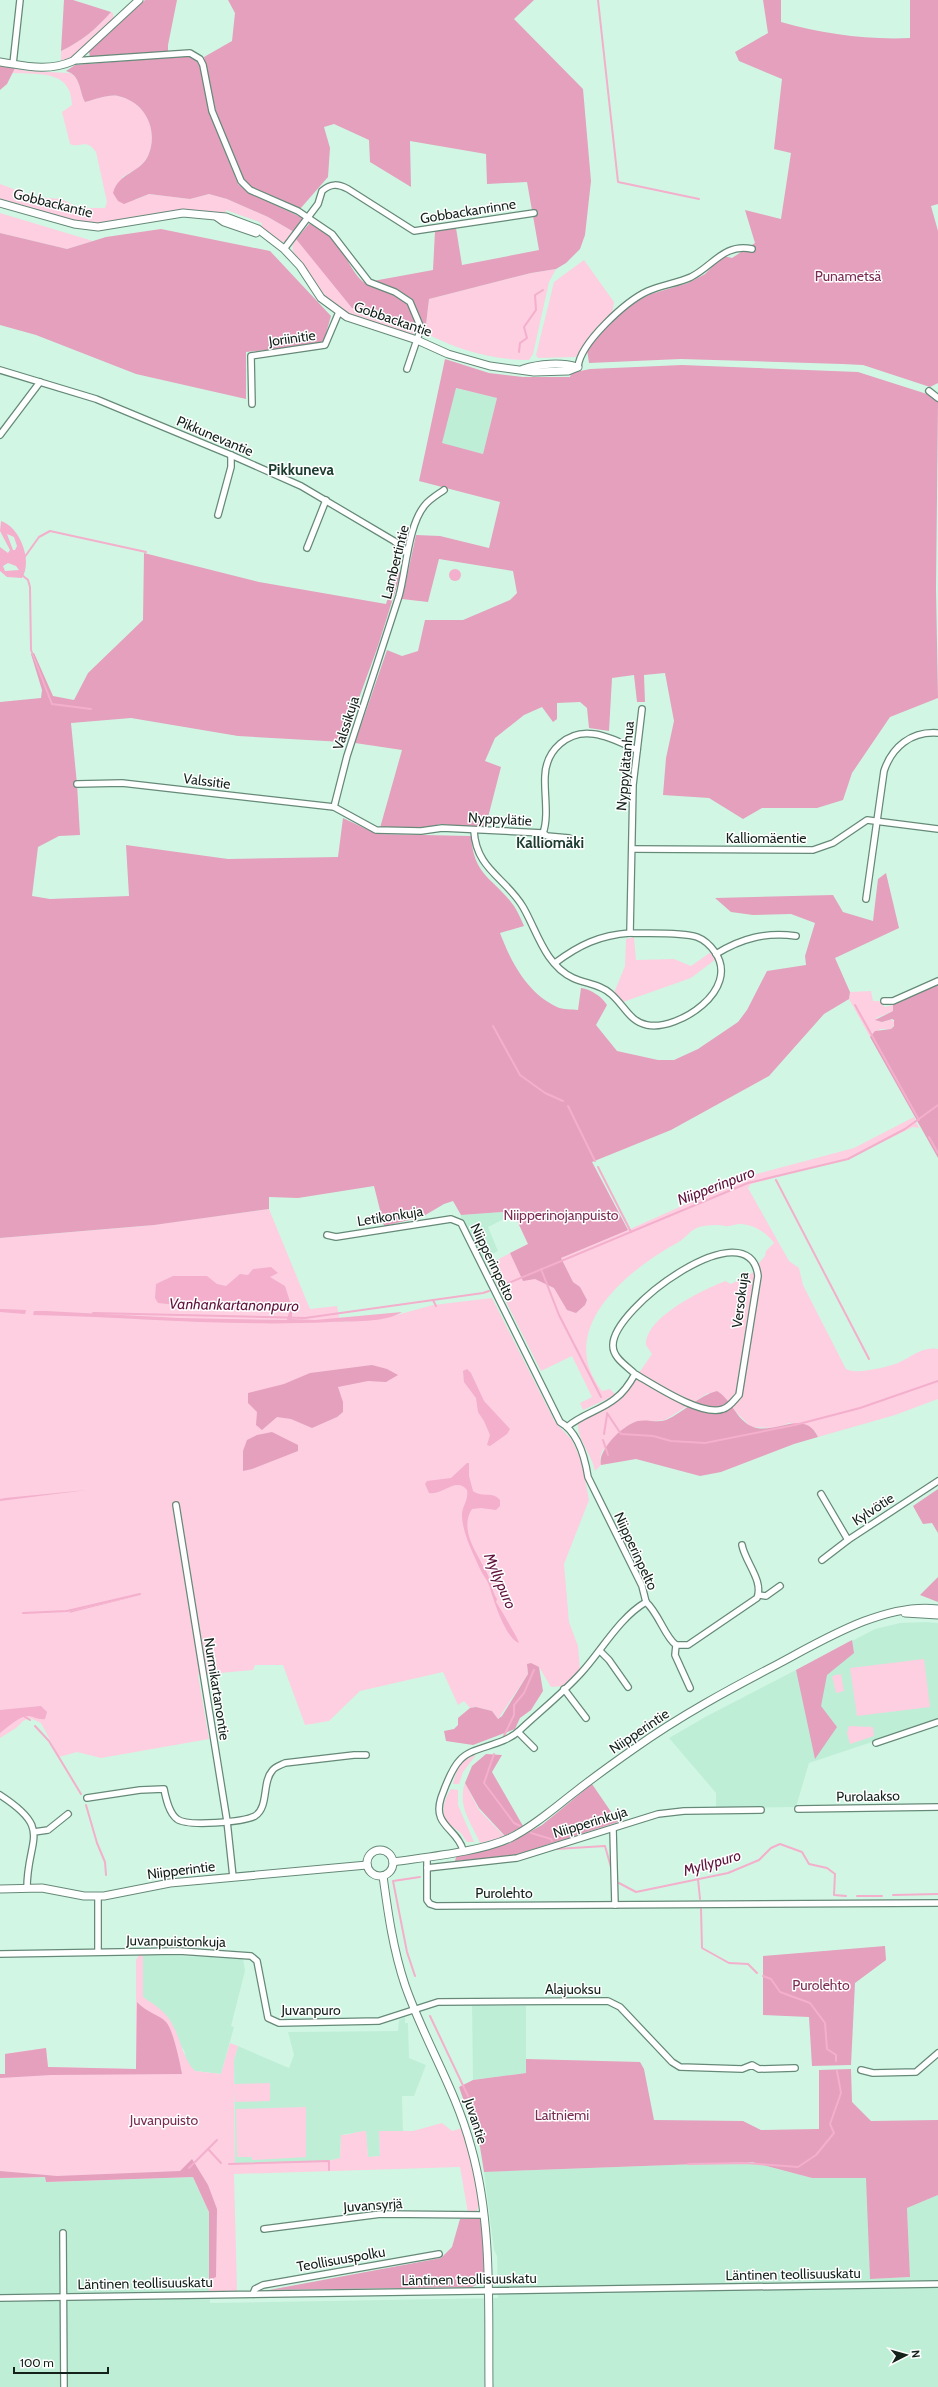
<svg xmlns="http://www.w3.org/2000/svg" width="938" height="2387" font-family="Cabin,sans-serif">
  <style>
    .built { fill: #bfeed7 }
    .green { fill: #fdcfe1 }
    .forest { fill: #e4a0bd; fill-rule: evenodd }
    .water { fill: #f3afcb; fill-rule: evenodd }
    .lines { fill: none; stroke-linecap: round; stroke-linejoin: round }
    .stream { stroke: #f3afcb; stroke-width: 2 }
    .minor-casing { stroke: #668978; stroke-width: 8 }
    .tertiary-casing { stroke: #668978; stroke-width: 9 }
    .minor { stroke: #fff; stroke-width: 5.5 }
    .tertiary { stroke: #fff; stroke-width: 7 }
    .labels { text-anchor: middle; dominant-baseline: central; stroke-width: 3; stroke-linejoin: round; paint-order: stroke }
    .street-label { font-size: 14px; fill: #14221b; stroke: #fff }
    .park-label { font-size: 14px; fill: #7b2d54; stroke: #fff }
    .neighbourhood-label { font-size: 15px; font-weight: bold; fill: #1c3d2f; stroke: #fff }
    .water-label { font-size: 15px; font-style: italic; fill: #60133d; stroke: #fff }
  </style>
  <rect width="100%" height="100%" fill="#d1f7e4"/>
  <g class="built">
    <polygon points="455,388 497,398 483,454 441,444"/>
    <polygon points="502,1212 514,1214 488,1227 498,1251 484,1258 480,1255 461,1220 461,1215"/>
    <polygon points="926,1622 938,1623 938,1720 809,1763 796,1807 716,1808 716,1793 669,1738 707,1716 875,1629 900,1623"/>
    <polygon points="143,1955 243,1958 245,1971 231,2026 234,2027 221,2074 195,2071 187,2064 184,2050 143,1997"/>
    <polygon points="472,2006 526,2006 526,2073 473,2080"/>
    <polygon points="405,2017 405,2023 408,2023 409,2058 426,2065 414,2096 402,2096 403,2131 379,2131 380,2156 368,2157 366,2131 341,2135 340,2158 329,2161 235,2164 234,2060 238,2046 289,2068 294,2055 288,2032 398,2031 399,2020"/>
    <polygon points="752,2162 812,2178 867,2178 870,2279 910,2277 907,2208 938,2195 938,2387 0,2387 0,2178 45,2177 46,2182 193,2177 209,2212 210,2303 498,2298 497,2256 494,2250 484,2172"/>
  </g>
  <g class="green">
    <path d="M111,12L113,13L114,20C98,34 82,56 61,61V51C82,41 96,29 111,12Z"/>
    <path d="M15,68L26,71L71,73L77,79L85,102C94,100 109,94 118,96C146,102 159,130 148,156C143,166 132,172 122,177L135,200L149,194L190,199L209,194L227,199L268,217L294,232L286,242H281L261,228L262,223L226,210L225,214L178,210L95,224L77,221L0,199V184L35,197L61,199L80,208H105L107,202L96,152C86,137 79,149 70,144L62,112L72,105C71,69 39,75 12,73Z"/>
    <polygon points="0,213 93,241 67,249 0,233"/>
    <path d="M296,239L341,293L417,321L418,332L413,334C381,325 344,320 322,292C315,284 310,273 303,264C295,255 288,250 296,239Z"/>
    <polygon points="584,260 614,302 612,315 576,357 538,358 536,355 554,282"/>
    <path d="M556,269L549,282L533,354L529,360C492,360 458,350 425,333L429,299L531,273Z"/>
    <polygon points="634,937 636,960 674,959 691,966 711,952 716,959 691,978 623,1002 614,993 625,966 626,939"/>
    <polygon points="871,991 873,1001 879,1001 885,1007 893,1005 893,1011 876,1018 882,1022 891,1019 895,1023 891,1029 880,1029 870,1037 849,999 850,992"/>
    <path d="M914,1117L919,1128L913,1127L849,1158L751,1184L748,1188L789,1261L799,1268L803,1285L846,1369C856,1375 887,1367 898,1363C912,1357 922,1346 938,1349V1399L895,1415L818,1437L815,1431L789,1423L776,1428L751,1427L735,1411L708,1393L665,1420L632,1423L602,1451L600,1459L601,1465L595,1471C592,1454 577,1440 578,1423L613,1404L632,1383L652,1354L646,1345C645,1317 703,1290 725,1281L731,1284L758,1270V1264L765,1256L766,1251L774,1243C767,1233 753,1224 740,1224C736,1224 730,1227 725,1226C717,1224 708,1225 699,1227C690,1230 685,1239 677,1243C626,1271 554,1330 602,1391L610,1389L616,1395L583,1410L580,1403L592,1397L572,1356L541,1371L491,1272V1263L528,1244L514,1214L592,1162L628,1230L749,1176L854,1148Z"/>
    <polygon points="269,1209 310,1309 337,1306 340,1322 386,1318 433,1305 492,1298 555,1422 572,1440 582,1463 589,1500 564,1564 569,1622 578,1646 580,1670 563,1686 551,1687 539,1667 527,1667 528,1674 498,1719 492,1711 476,1707 470,1708 464,1701 458,1705 443,1672 360,1691 329,1721 305,1725 283,1665 255,1665 253,1670 198,1675 209,1739 101,1758 77,1752 59,1757 41,1723 30,1718 23,1721 16,1728 0,1738 0,1238 144,1226"/>
    <polygon points="924,1659 930,1707 857,1716 850,1668"/>
    <polygon points="841,1674 844,1691 836,1693 832,1676"/>
    <polygon points="849,1726 873,1727 874,1736 850,1744 847,1733"/>
    <path d="M476,1755L463,1772L459,1784H453C456,1770 461,1758 476,1755Z"/>
    <path d="M465,1783L479,1810L505,1837L480,1843C471,1822 457,1806 465,1783Z"/>
    <path d="M451,1789L458,1790V1805L474,1842H467L461,1833L446,1822C442,1809 443,1801 451,1789Z"/>
    <path d="M139,1955H143V1997C153,2004 165,2011 171,2022C181,2038 182,2058 195,2071L221,2074L230,2043L238,2046L234,2060V2084L270,2083V2101L235,2102L234,2088L235,2164L328,2161L340,2158L341,2135C351,2135 357,2131 366,2131L368,2157L380,2156L379,2131H413L442,2123L452,2131L462,2128L472,2164L480,2206L478,2207L476,2213H468L460,2167L234,2174L237,2291H209V2212L193,2177L46,2182L45,2177L0,2178V2074H5V2054L46,2048L48,2067L136,2069V1960Z"/>
    <polygon points="306,2107 306,2157 252,2160 252,2157 237,2157 236,2109"/>
  </g>
  <g class="forest">
    <path d="M64,0H73L111,12C96,29 82,41 61,51Z"/>
    <polygon points="145,0 177,0 168,45 168,52 90,58 89,51"/>
    <polygon points="228,0 534,0 514,19 583,89 591,181 585,235 580,249 566,263 556,269 531,273 429,299 425,333 411,298 373,281 433,270 435,231 456,228 462,265 539,250 527,182 487,184 486,154 410,141 411,187 370,162 369,140 334,124 324,127 330,148 328,177 300,209 251,187 243,179 218,121 204,57 232,41 235,13"/>
    <path d="M763,0H781V22C823,34 867,40 910,38V0H938V204L931,206L938,231V383L930,387L863,365L842,364L681,359L589,363L587,350L615,317L637,301L651,294L688,283L705,274L723,256L732,258L755,243L745,210L781,219L791,153L774,149L782,79L739,61L735,52L768,33Z"/>
    <path d="M186,56L194,58L201,67L211,116L238,184L249,193L305,219L294,232L268,217L227,199L209,194L190,199L149,194L124,204L118,201L113,193C119,172 139,174 148,156C159,131 146,102 118,96C109,94 94,100 85,102C79,91 81,75 66,71L75,65Z"/>
    <polygon points="0,64 15,68 7,84 0,90"/>
    <path d="M309,224C335,224 345,263 360,279C372,292 400,291 409,304C412,309 414,315 417,321L415,327L408,328L362,309L352,308L296,239Z"/>
    <polygon points="161,229 270,251 331,316 323,344 246,352 246,399 136,374 36,335 0,325 0,233 67,249 106,237"/>
    <path d="M445,359L489,373L523,377H570L571,373L590,369L682,365L858,372L927,394L938,402L936,589L938,698L890,717L852,773L843,800L817,808H762L743,819L709,798L663,795L666,758L674,721L665,673L644,675L645,702H637L634,675L612,678L609,731L589,728L587,708L580,702L557,703V719L553,722L542,707L524,715L495,738L485,761L501,767L485,829L440,824L423,829L380,828L402,750L355,743L387,650L402,656L418,651L425,620H463L510,600L517,593L513,571L439,559L428,602L402,599L416,535L440,536L489,548L500,502L419,481ZM456,388L497,398L483,454L442,443Z"/>
    <path d="M144,553L259,582L386,604L396,571L401,573L378,646L343,742L238,736L131,718L71,723L77,784L80,835L59,836L38,847L32,896L50,899L129,896L126,845L228,859L338,857L343,818L377,834L471,836C474,877 493,877 514,906C518,912 521,919 524,926L500,933C511,962 527,993 557,1007C563,1010 572,1009 578,1010L581,988C591,989 602,997 607,1005L596,1025L617,1051L658,1060H674L698,1049L738,1022L747,1010L767,971L806,965L805,956L815,923L791,914L753,915L731,912L715,898L833,895L843,912L873,921L878,879L886,873L899,928L835,958L850,992L849,999L824,1014L769,1076L671,1130L592,1162L628,1230L561,1258L573,1282L580,1287L587,1300L585,1305L576,1313L567,1310L554,1288L535,1279L523,1281L510,1253L528,1244L514,1214L502,1212L461,1215L453,1201L444,1204L422,1217L384,1226L374,1186L298,1198L269,1197V1209L154,1225L0,1238V702L41,698L42,690L31,654L34,653L53,696L74,700L88,673L143,620Z"/>
    <polygon points="938,984 938,1158 870,1037 875,1031 891,1029 894,1026 894,1020 892,1019 882,1022 875,1020 893,1011 893,1005"/>
    <polygon points="372,1365 387,1369 398,1375 386,1382 368,1381 338,1387 343,1402 343,1412 337,1417 312,1428 291,1419 277,1417 262,1430 256,1425 257,1412 248,1403 248,1393 284,1384 310,1373"/>
    <path d="M717,1391C732,1400 735,1418 751,1426C773,1437 804,1407 818,1437L794,1444L721,1472L700,1476L636,1459L601,1465C597,1450 624,1424 638,1421C647,1419 657,1423 666,1420C684,1412 698,1396 717,1391Z"/>
    <polygon points="272,1432 298,1445 298,1451 252,1469 243,1471 243,1451 247,1440 257,1435"/>
    <polygon points="938,1489 938,1533 932,1523 923,1524 913,1506"/>
    <polygon points="938,1577 938,1602 920,1595"/>
    <polygon points="852,1640 854,1653 827,1675 821,1706 837,1727 815,1759 796,1670"/>
    <polygon points="531,1663 539,1667 543,1691 531,1710 520,1718 515,1729 473,1745 446,1741 444,1731 454,1729 458,1725 458,1718 470,1708 476,1707 492,1711 498,1719 502,1716 528,1674 527,1664"/>
    <polygon points="486,1754 502,1755 492,1772 523,1826 505,1836 479,1808 465,1783 472,1766"/>
    <polygon points="592,1784 618,1822 509,1857 455,1861 457,1854 508,1844 542,1825"/>
    <polygon points="885,1946 886,1960 855,1983 851,2065 812,2066 809,2017 763,2015 763,1956"/>
    <path d="M137,2002C147,2013 160,2015 166,2022C173,2029 180,2063 182,2074L51,2075L0,2078V2074H5V2054L46,2048L48,2067L136,2069Z"/>
    <polygon points="526,2059 640,2062 644,2069 654,2120 743,2121 761,2130 819,2129 819,2070 851,2069 852,2102 871,2121 938,2120 938,2195 907,2208 910,2277 870,2279 866,2178 812,2178 752,2162 484,2172 480,2147 459,2087 473,2080 526,2073"/>
    <polygon points="192,2159 208,2185 217,2209 216,2277 209,2280 209,2212 193,2177 46,2182 45,2177 0,2178 0,2171 57,2176 180,2171"/>
    <polygon points="482,2218 484,2275 480,2283 472,2287 269,2290 441,2258 452,2247 460,2219"/>
  </g>
  <g class="water">
    <path d="M1,521C20,527 33,561 22,578L7,577L0,571V547L8,553L10,550L0,531ZM7,534L14,537L17,546L15,550H13ZM8,563L16,566L19,570L5,571L3,566Z"/>
    <circle cx="455" cy="575" r="6"/>
    <path d="M271,1267L278,1273L270,1277L285,1286L292,1308V1319L315,1320L402,1312C385,1323 351,1321 330,1322C231,1327 132,1317 33,1315L34,1311H46L179,1318L287,1320L289,1312L282,1307L216,1309L158,1303L155,1298L156,1284L173,1276H207L217,1284L226,1286L240,1274L248,1275L253,1269Z"/>
    <polygon points="0,1309 3,1309 26,1310 25,1314 0,1312"/>
    <polygon points="467,1369 471,1373 484,1401 510,1429 507,1434 490,1446 487,1445 490,1435 484,1421 478,1412 476,1398 464,1382 463,1371"/>
    <path d="M467,1463H469V1476L473,1491C482,1498 493,1491 500,1500V1506L496,1510L481,1508L472,1509C458,1530 479,1556 487,1573C491,1581 492,1592 497,1599L496,1602C500,1608 519,1640 519,1643C505,1638 493,1598 489,1585C487,1579 482,1574 480,1569C473,1553 463,1534 462,1517C461,1507 469,1501 467,1490C457,1476 441,1496 429,1493L425,1484L427,1481L451,1478Z"/>
    <polygon points="87,1490 0,1501 0,1499 5,1498"/>
    <polygon points="141,1595 69,1613 71,1611"/>
    <path d="M41,1706L47,1712L45,1719C38,1720 35,1717 29,1716C19,1716 8,1727 0,1733V1710Z"/>
  </g>
  <g class="lines">
    <g class="stream">
      <polyline points="598,0 618,182 699,199"/>
      <polyline points="519,352 520,343 527,338 524,327 536,310 535,295 543,290"/>
      <polyline points="24,558 39,537 50,531 146,552"/>
      <polyline points="22,575 28,580 30,587 31,650 52,704 91,709"/>
      <polyline points="855,1005 919,1120"/>
      <polyline points="493,1026 520,1075 545,1093 563,1101"/>
      <polyline points="568,1106 595,1161"/>
      <polyline points="929,1137 938,1153"/>
      <polyline points="598,1167 631,1232"/>
      <polyline points="776,1180 869,1359"/>
      <polyline points="541,1269 559,1315 601,1397"/>
      <polyline points="499,1287 748,1183 848,1159 905,1129 938,1105"/>
      <polyline points="433,1300 436,1306"/>
      <polyline points="93,1313 305,1318 483,1293 489,1291"/>
      <polyline points="607,1413 621,1434 653,1436 671,1441 705,1443 795,1425 860,1408 938,1381"/>
      <polyline points="604,1434 607,1415"/>
      <polyline points="603,1440 608,1455"/>
      <polyline points="23,1613 67,1611 140,1594"/>
      <polyline points="25,1717 30,1720"/>
      <polyline points="35,1726 49,1741 81,1794"/>
      <polyline points="502,1740 514,1715 514,1705 524,1693 534,1670"/>
      <polyline points="494,1754 484,1783 514,1823 520,1826"/>
      <polyline points="86,1805 97,1843 105,1862 106,1875"/>
      <polyline points="531,1833 551,1839 552,1841"/>
      <polyline points="556,1849 605,1846 612,1871"/>
      <polyline points="698,1879 700,1899"/>
      <polyline points="619,1883 636,1892 728,1873 759,1860 771,1848 780,1844 802,1852 809,1864 827,1868 835,1874 834,1895 846,1896"/>
      <polyline points="893,1895 938,1894"/>
      <polyline points="857,1896 882,1896"/>
      <polyline points="701,1909 702,1948 729,1963 748,1964 757,1973"/>
      <polyline points="415,1976 407,1952 393,1881 420,1877"/>
      <polyline points="763,1976 771,1979 780,1992 810,2003 825,2023 827,2049 836,2055 836,2061"/>
      <polyline points="430,2016 468,2096"/>
      <polyline points="208,2149 221,2163"/>
      <polyline points="229,2164 329,2161 329,2170"/>
      <polyline points="688,2164 746,2163 798,2167 816,2155 834,2133 830,2124 841,2093 837,2071"/>
      <polyline points="189,2168 217,2140"/>
    </g>
    <defs>
      <g id="minor">
        <polyline points="73,61 190,53 200,59 203,65 212,111 241,181 250,190 298,211 332,234 369,282 395,292 410,302 421,328 407,369"/>
        <polyline points="13,64 20,0"/>
        <path d="M284,249L318,204L322,191C331,183 338,184 348,189L414,231L534,213"/>
        <path d="M578,367C580,343 626,301 648,291C662,285 678,283 691,277C713,266 724,243 752,249"/>
        <polyline points="0,370 96,399 231,455 301,486 394,541 403,548 407,553"/>
        <polyline points="929,391 938,398"/>
        <polyline points="252,404 251,356 325,345 339,312"/>
        <polyline points="0,435 40,382"/>
        <polyline points="218,515 231,467 231,455"/>
        <polyline points="307,548 326,500"/>
        <path d="M77,784L122,783L334,807L376,830L421,831L442,828L543,833C549,817 544,793 545,776C546,750 568,730 594,734C609,736 624,744 637,750"/>
        <path d="M334,807L347,756L399,596C406,571 408,525 425,505C430,499 437,495 444,490"/>
        <path d="M474,831C476,869 506,878 523,907C537,931 545,965 573,978C586,984 600,984 611,994C624,1005 630,1022 647,1025C678,1031 741,990 715,952C710,945 705,940 697,937C681,932 648,934 630,933"/>
        <polyline points="543,833 547,836 569,838"/>
        <polyline points="633,849 813,850 833,843 867,820 938,829"/>
        <path d="M866,899L884,771C892,747 911,731 938,733"/>
        <path d="M716,954C742,938 766,932 796,936"/>
        <path d="M555,963C579,945 600,935 630,933L633,785L642,709"/>
        <polyline points="884,1001 893,1001 938,981"/>
        <path d="M327,1235L336,1237L451,1219L461,1223L560,1422C578,1432 585,1458 588,1477L642,1586L646,1602"/>
        <path d="M567,1427C582,1414 602,1410 616,1398C624,1392 630,1383 635,1374C627,1366 613,1358 613,1346C611,1308 750,1207 758,1276L739,1395C734,1400 730,1407 723,1409C702,1417 654,1385 635,1374"/>
        <polyline points="821,1494 848,1540"/>
        <polyline points="176,1505 227,1821 233,1877"/>
        <polyline points="822,1560 848,1540 938,1481"/>
        <polyline points="759,1595 766,1596 780,1586"/>
        <path d="M646,1602C659,1614 665,1637 676,1645L675,1655L690,1688"/>
        <path d="M676,1645H688L757,1598C764,1581 745,1562 742,1545"/>
        <polyline points="600,1651 609,1660 628,1687"/>
        <polyline points="564,1689 586,1718"/>
        <polyline points="518,1732 534,1748"/>
        <polyline points="876,1743 938,1722"/>
        <path d="M0,1795C54,1830 27,1838 27,1888"/>
        <path d="M87,1798L140,1790L164,1789C166,1799 169,1813 177,1819C187,1827 244,1822 255,1816C269,1807 262,1782 272,1771C274,1767 281,1765 285,1763L354,1755H366"/>
        <polyline points="798,1809 938,1807"/>
        <polyline points="613,1829 615,1905"/>
        <polyline points="34,1832 48,1830 68,1814"/>
        <path d="M463,1850C457,1828 432,1826 441,1798C445,1787 451,1769 460,1760C472,1746 501,1747 519,1731C539,1712 562,1694 581,1673C602,1650 619,1618 646,1602"/>
        <polyline points="427,1857 427,1900 430,1904 436,1906 938,1903"/>
        <polyline points="427,1868 517,1858 658,1814 684,1811 761,1810"/>
        <polyline points="98,1897 98,1952"/>
        <polyline points="0,1954 179,1951 251,1956 257,1961 268,2018 279,2023 379,2021 438,2002 608,2001 620,2007 672,2062 680,2067 742,2069 752,2065 759,2069 795,2068"/>
        <polyline points="861,2070 873,2073 916,2072 938,2053"/>
        <polyline points="264,2229 381,2214 484,2215"/>
        <polyline points="63,2233 64,2387"/>
        <polyline points="253,2294 255,2289 263,2285 439,2254"/>
        <polyline points="0,2298 938,2284"/>
      </g>
      <g id="tertiary">
        <path d="M0,62C26,66 48,72 73,61L139,0"/>
        <polyline points="0,203 74,224 98,227 183,213 226,217 258,229 284,249 300,266 321,298 347,317 417,340 448,354 490,366 534,372 568,371 578,367"/>
        <polyline points="217,217 224,222 256,233"/>
        <path d="M523,369C539,364 561,362 577,367"/>
        <polyline points="905,1613 938,1615"/>
        <circle cx="380" cy="1863" r="13"/>
        <path d="M393,1862C426,1857 480,1852 510,1838C534,1826 554,1808 575,1792C594,1777 615,1762 635,1748C680,1716 728,1690 778,1664C823,1640 885,1602 938,1609"/>
        <path d="M383,1876C388,1913 393,1949 405,1985C424,2040 456,2090 471,2147C493,2224 488,2308 489,2387"/>
        <polyline points="0,1889 42,1888 84,1896 104,1896 170,1883 367,1865"/>
      </g>
    </defs>
    <use href="#minor" class="minor-casing"/>
    <use href="#tertiary" class="tertiary-casing"/>
    <use href="#minor" class="minor"/>
    <use href="#tertiary" class="tertiary"/>
  </g>
  <g class="labels">
    <g class="street-label">
      <text transform="translate(53 203) rotate(14)">Gobbackantie</text>
      <text transform="translate(468 211) rotate(-9)">Gobbackanrinne</text>
      <text transform="translate(393 319) rotate(19)">Gobbackantie</text>
      <text transform="translate(292 338) rotate(-8)">Joriinitie</text>
      <text transform="translate(215 436) rotate(23)">Pikkunevantie</text>
      <text transform="translate(395 562) rotate(-76)">Lambertintie</text>
      <text transform="translate(346 723) rotate(-72)">Valssikuja</text>
      <text transform="translate(625 766) rotate(-85)">Nyppylätanhua</text>
      <text transform="translate(207 781) rotate(7)">Valssitie</text>
      <text transform="translate(500 819) rotate(3)">Nyppylätie</text>
      <text x="766" y="838">Kalliomäentie</text>
      <text transform="translate(390 1216) rotate(-9)">Letikonkuja</text>
      <text transform="translate(493 1262) rotate(64)">Niipperinpelto</text>
      <text transform="translate(740 1300) rotate(-83)">Versokuja</text>
      <text transform="translate(873 1509) rotate(-33)">Kylvötie</text>
      <text transform="translate(636 1551) rotate(65)">Niipperinpelto</text>
      <text transform="translate(217 1689) rotate(81)">Nurmikartanontie</text>
      <text transform="translate(639 1731) rotate(-34)">Niipperintie</text>
      <text transform="translate(868 1796) rotate(-1)">Purolaakso</text>
      <text transform="translate(590 1822) rotate(-17)">Niipperinkuja</text>
      <text transform="translate(181 1870) rotate(-7)">Niipperintie</text>
      <text x="504" y="1893">Purolehto</text>
      <text transform="translate(176 1941) rotate(1)">Juvanpuistonkuja</text>
      <text x="573" y="1989">Alajuoksu</text>
      <text x="311" y="2010">Juvanpuro</text>
      <text transform="translate(476 2121) rotate(72)">Juvantie</text>
      <text transform="translate(373 2205) rotate(-4)">Juvansyrjä</text>
      <text transform="translate(341 2259) rotate(-10)">Teollisuuspolku</text>
      <text transform="translate(793 2274) rotate(-1)">Läntinen teollisuuskatu</text>
      <text transform="translate(469 2279) rotate(-1)">Läntinen teollisuuskatu</text>
      <text transform="translate(145 2283) rotate(-1)">Läntinen teollisuuskatu</text>
    </g>
    <g class="park-label">
      <text x="848" y="276">Punametsä</text>
      <text x="561" y="1215">Niipperinojanpuisto</text>
      <text x="821" y="1985">Purolehto</text>
      <text x="562" y="2115">Laitniemi</text>
      <text x="164" y="2120">Juvanpuisto</text>
    </g>
    <g class="neighbourhood-label">
      <text x="301" y="470">Pikkuneva</text>
      <text x="550" y="843">Kalliomäki</text>
    </g>
    <g class="water-label">
      <text transform="translate(716 1186) rotate(-21)">Niipperinpuro</text>
      <text transform="translate(234 1305) rotate(1)">Vanhankartanonpuro</text>
      <text transform="translate(500 1581) rotate(67)">Myllypuro</text>
      <text transform="translate(712 1863) rotate(-16)">Myllypuro</text>
    </g>
  </g>
  <g transform="translate(906 2355) rotate(84)" stroke="#ffffff" stroke-width="3" paint-order="stroke">
  <path d="M0-3L7 15L0 10L-7 15Z" fill="#14221b"/>
  <text y="-6" font-size="11" font-weight="bold" text-anchor="middle" fill="#14221b">N</text>
  </g>
  <path d="M14 2367v6h94v-6" fill="none" stroke="#14221b" stroke-width="2"/>
  <text x="20" y="2367" font-size="12" fill="#14221b" stroke="#ffffff" stroke-width="3" paint-order="stroke">100 m</text>
</svg>
